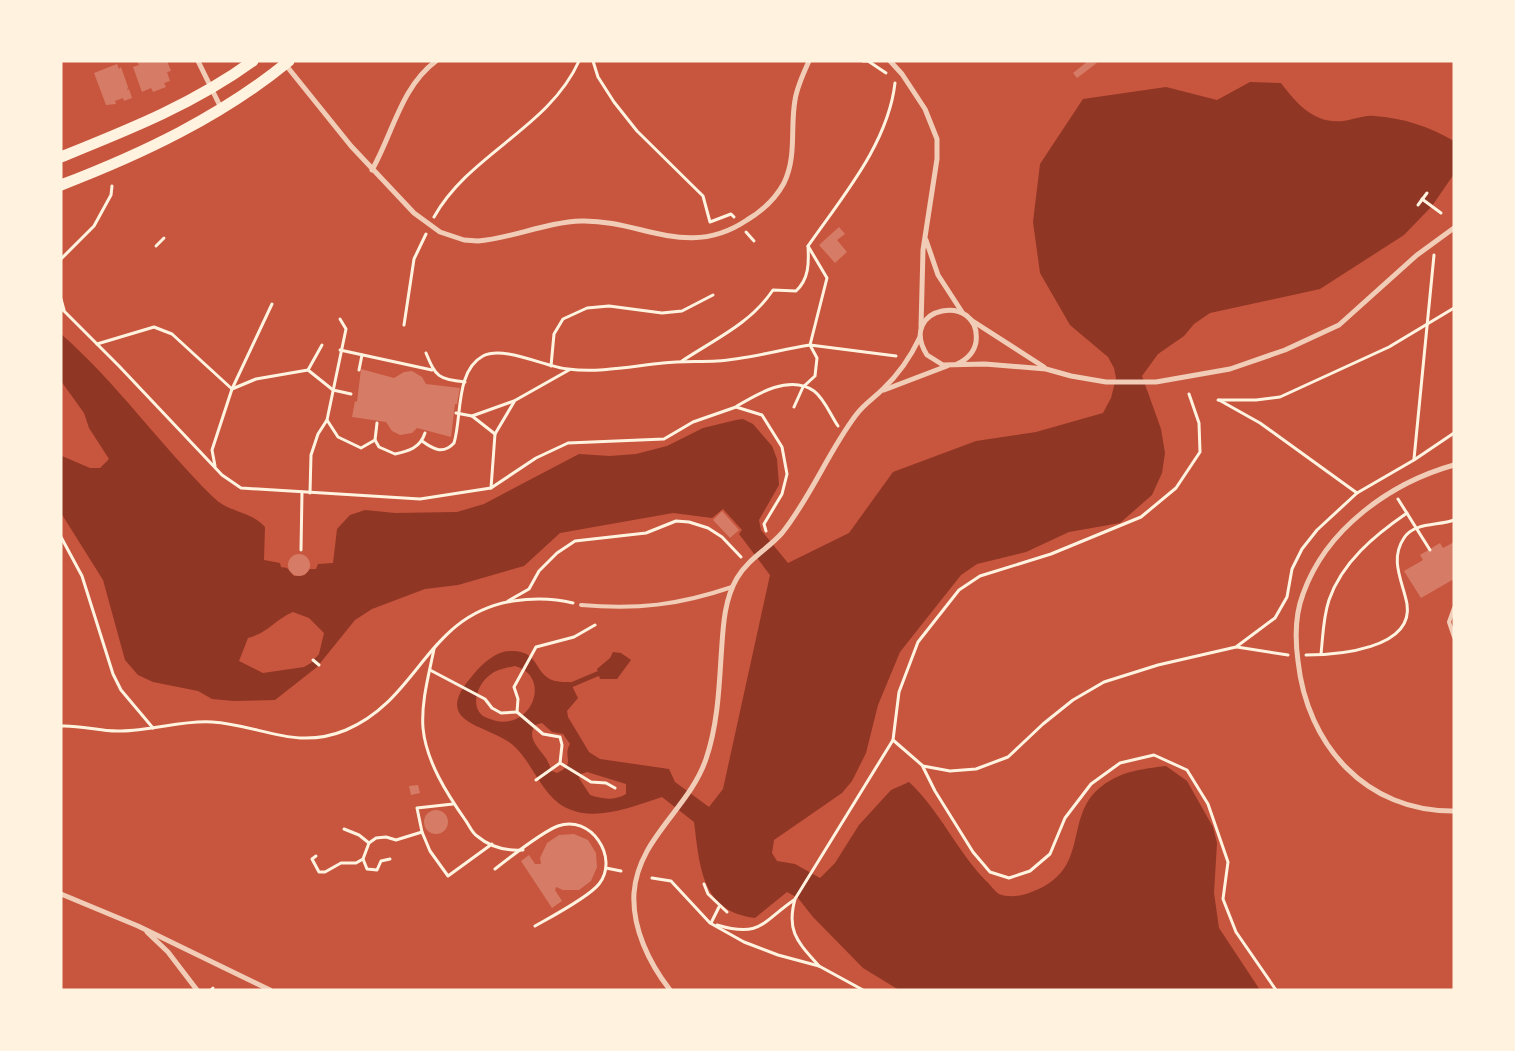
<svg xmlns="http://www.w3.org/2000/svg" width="1515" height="1051" font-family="Cabin,sans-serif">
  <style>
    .water { fill: #8f3625; fill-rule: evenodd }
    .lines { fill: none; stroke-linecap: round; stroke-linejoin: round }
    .stream { stroke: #8f3625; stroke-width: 5 }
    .building { fill: #d67c66 }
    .path { stroke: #fff3e0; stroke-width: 3 }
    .service { stroke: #f1ccb7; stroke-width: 4 }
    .minor { stroke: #f1ccb7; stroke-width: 5 }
    .primary { stroke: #fff3e0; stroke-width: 11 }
  </style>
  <rect width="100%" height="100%" fill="#c8553d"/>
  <g class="water">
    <path d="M1250,82L1281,83C1297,104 1314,124 1343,121C1353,120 1364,115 1374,116C1403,118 1428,126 1454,141V174L1432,206L1404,235L1320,289L1210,313L1194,324L1184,336L1158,354L1142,376L1161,429L1165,453L1162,473L1152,495L1120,523L1069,532L1026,552L977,564L961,575L900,652L878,705L866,753L852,781L842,793L774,840L772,853L777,861L795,864L820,878L835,863L859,825L891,790L909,782C940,811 957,851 986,881C990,884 995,892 999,894C1008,898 1021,896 1029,893C1094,871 1061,817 1102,786C1122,771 1142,769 1166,766L1187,781L1213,827L1217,843L1214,893L1219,928L1260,990H899L863,968L813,917L798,898L787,892L755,918C701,911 700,867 694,822L662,797C626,809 578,829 549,794C537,780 529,761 516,748C493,723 427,727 473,675C482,664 496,651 510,651C541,650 533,675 555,681C559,682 565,682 570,682L578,698L567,711L568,717L589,752L600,759L669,769L675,782L709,807L723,789L770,575L739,534L742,530L723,509L712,518L673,513L560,533L524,566L458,585L425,589L372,609L355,620L317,667L275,700L234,701L212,699L198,691L153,682L138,675L125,660L103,580L61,513L62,456L90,468H100L109,459L89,428L84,413L61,381V334C117,383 160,445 213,497C229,513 249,510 265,527L264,560L280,563L281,567L287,568L294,576L304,575L310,569H316L318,564L333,563L337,529L350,515L365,510L395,513L457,512L484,504L579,454L610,456L636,454L667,446L703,428L736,420L743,419L753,424L772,446L777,459L779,485L759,520L761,530L788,563L849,533L893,472L976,441L1036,432L1103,413L1111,398L1116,378L1114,368L1108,357L1070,325L1040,273L1033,222L1040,164L1083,99L1166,87L1217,100ZM293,612L309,618L324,633L319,654L311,663L304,667L263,673L239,661L248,638C270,632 274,620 293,612ZM515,666C555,677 529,739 485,717C469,708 477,684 490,675C497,669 506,668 515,666ZM542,723L552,732L563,734L570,744C562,757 577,764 557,773L552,771C550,767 548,761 545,757C537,746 527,738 535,725ZM587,772L626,784V794C614,801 602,799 590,795L579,778L581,774Z"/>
    <polygon points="613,652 621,653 631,660 617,679 600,679 597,669 610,658"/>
  </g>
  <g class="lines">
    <polyline class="stream" points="571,685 597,674"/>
  </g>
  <g class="building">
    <polygon points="137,61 167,61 171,71 167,72 170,81 164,83 166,87 153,92 151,88 142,92 133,67 139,65"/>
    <polygon points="1088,61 1097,63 1077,78 1073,73"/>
    <polygon points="117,64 119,69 121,67 128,87 127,90 129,89 132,98 124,101 123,98 115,101 116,104 106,105 94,73"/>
    <polygon points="839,227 845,234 837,240 847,252 835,263 819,245"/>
    <polygon points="361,369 394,378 404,372 412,371 422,377 426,384 460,388 457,404 455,404 451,437 417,428 412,433 400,435 392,431 386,422 352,417 355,401 357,402"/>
    <polygon points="722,511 739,530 730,538 713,520"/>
    <polygon points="1454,542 1454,579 1421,598 1404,571 1423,560 1420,555 1440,543 1443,548"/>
    <circle cx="299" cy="565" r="11"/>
    <polygon points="418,785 420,793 411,795 409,786"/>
    <circle cx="436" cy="822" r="12"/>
    <polygon points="574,834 588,840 596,853 597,867 591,881 579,890 563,890 556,887 555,890 562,901 552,908 521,861 529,855 535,864 541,864 540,858 547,843 559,835"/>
  </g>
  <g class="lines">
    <g class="path">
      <polyline points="593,61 598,77 614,102 637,131 703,196 710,222 731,214 734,217"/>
      <polyline points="863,61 868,61 886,73"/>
      <path d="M895,83C888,144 842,197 808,246L827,278L810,345L896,356"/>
      <polyline points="1422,199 1441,213"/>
      <polyline points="1418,205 1427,193"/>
      <path d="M434,217C469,154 549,128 579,61"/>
      <polyline points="746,232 754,241"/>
      <polyline points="156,246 164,238"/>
      <polyline points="61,259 94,226 111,195 112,186"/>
      <polyline points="61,299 64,310"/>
      <polyline points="61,308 119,366 222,475 241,488 420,499 491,488 536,458 568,443 664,439 693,422 736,407 762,415 782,447 787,474 782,494 764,524 766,531"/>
      <polyline points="404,325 414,259 426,234"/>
      <polyline points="97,344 154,327 172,334 232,389 256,379 308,370"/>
      <polyline points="322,345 308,370 333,390 351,394"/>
      <polyline points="340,350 432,370"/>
      <path d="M426,353C436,377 438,379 465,382"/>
      <path d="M682,361C715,339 750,324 773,290L796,291C809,279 809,263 808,246"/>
      <polyline points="551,366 554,334 563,319 587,308 609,306 662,313 682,311 713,295"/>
      <polyline points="359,370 362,355"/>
      <polyline points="1218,400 1256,400 1280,397 1389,347 1454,308"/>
      <polyline points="1219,400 1260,423 1357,493"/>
      <path d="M737,406C757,394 790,374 814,391C824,398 831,416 838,426"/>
      <polyline points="456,413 472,416 514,401 569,370"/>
      <polyline points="472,416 495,434 514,402"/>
      <polyline points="327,420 338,437 361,448 375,440 377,423"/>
      <path d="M375,440L379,447L395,454C409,451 420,448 425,433"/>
      <path d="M422,441C433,449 443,455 454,443C462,418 455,371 483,356C504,345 545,367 568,369C599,373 633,366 663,363C681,361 699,362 717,361C748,359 779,350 810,345L817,358L815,376L803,387L794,407"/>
      <polyline points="1414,459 1434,255"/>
      <polyline points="215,466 212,450 232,389 272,304"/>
      <polyline points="491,488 495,434"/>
      <polyline points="310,493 311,455 318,434 327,420 346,329 340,319"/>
      <polyline points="1398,499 1430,550"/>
      <polyline points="61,537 82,576 113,674 121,690 153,728"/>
      <polyline points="301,550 302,492"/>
      <polyline points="508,601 529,589 539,571 557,553 575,541 646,533 676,521 689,522 708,528 722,537 741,557"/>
      <polyline points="595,625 574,637 536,647 514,687 518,699 517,712 543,734 560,737 562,745 560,763 591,782 606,783 615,788"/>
      <polyline points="1237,647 1288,655"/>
      <path d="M434,649C429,674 421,702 423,728C426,761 447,794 466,821C469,825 472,833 477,836C490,847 506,851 523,850"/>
      <path d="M1321,654C1323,636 1323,618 1329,600C1342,562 1375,535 1407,513"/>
      <path d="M1306,655C1337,655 1414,649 1407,604C1403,582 1389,560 1404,538C1414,522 1439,526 1454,520"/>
      <polyline points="313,660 319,665"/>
      <polyline points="430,670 485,699 492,708 501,713 517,712"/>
      <path d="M61,726C82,725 101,732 121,731C152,731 182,720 212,722C261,725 295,751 346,730C420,699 426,615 513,601C533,598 553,598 573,603"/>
      <polyline points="893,740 923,766 950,771 976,769 1008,757 1043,724 1073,700 1104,682 1158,665 1236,647 1275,618 1287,597 1292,569 1302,549 1317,530 1357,493 1414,460 1454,433"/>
      <polyline points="923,767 935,791 973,852 990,872 1009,878 1030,871 1050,854 1065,818 1091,784 1120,763 1154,755 1187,770 1208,804 1228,862 1223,899 1236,932 1276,990"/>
      <polyline points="536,780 560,763"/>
      <polyline points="344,829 359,835 369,843"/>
      <polyline points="422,832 417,808 453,804"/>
      <polyline points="316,856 312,859 319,872 325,872 341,863 356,863 363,859 369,843 376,838 386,837 396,840 422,832 430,851 448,876 492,844"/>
      <polyline points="363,859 367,869 377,870 381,861 390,859"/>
      <polyline points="606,868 621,871"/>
      <path d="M495,869C509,858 544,831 558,826C590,814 620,857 599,884C589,897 551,917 535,926"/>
      <polyline points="652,878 671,881 710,923 744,942 778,955 819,966 863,990"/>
      <polyline points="704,884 708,894 727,912"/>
      <polyline points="711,923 719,907"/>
      <path d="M717,925C761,938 762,922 794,900"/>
      <path d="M819,966C798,942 786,932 795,899L893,740L899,692L918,642L959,590L980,576L1051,554L1141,517L1176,488L1200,452L1199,423L1189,394"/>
      <polyline points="211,990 213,988"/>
    </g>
    <g class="service">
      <path d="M581,605C637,610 679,605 732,587"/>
      <polyline points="1454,608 1449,622 1454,637"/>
    </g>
    <g class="minor">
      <polyline points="198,61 221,108"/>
      <polyline points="890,61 902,74 925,109 937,139 937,159 923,250 921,327"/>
      <path d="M285,64L351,146L414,213L440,232L464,240L478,241C513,238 546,222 582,221C642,220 688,260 747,220C762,211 776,198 784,183C797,156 790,128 795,100C797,87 803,74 809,61"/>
      <path d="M372,170C393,133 401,87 436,61"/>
      <polyline points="926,240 938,275 962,312"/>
      <polyline points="971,320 1044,367"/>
      <path d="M957,364C966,360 974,353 976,342C982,291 896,306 927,355L943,365L985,364L1046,369L1071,376L1106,382H1156L1230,369L1285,350L1339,325L1417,255L1454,228"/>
      <polyline points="884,390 947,366"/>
      <path d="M1454,465C1390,483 1326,529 1303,594C1295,615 1295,639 1298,661C1307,745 1366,812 1454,811"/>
      <polyline points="61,894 138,926 270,990"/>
      <polyline points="147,932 168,952 197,990"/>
      <path d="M670,990C649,963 632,928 634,893C638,838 689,809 706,759C717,727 719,691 721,658C723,631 723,602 737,578C748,559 768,549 782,533C811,497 828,452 856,415C864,404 874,398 883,389C899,374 911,356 920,337"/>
    </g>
    <g class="primary">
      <path d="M61,157C128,130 194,104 253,61"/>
      <path d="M61,185C142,154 222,116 289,61"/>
    </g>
  </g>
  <rect width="1515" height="1051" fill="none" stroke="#fff3e0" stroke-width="125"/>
</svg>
